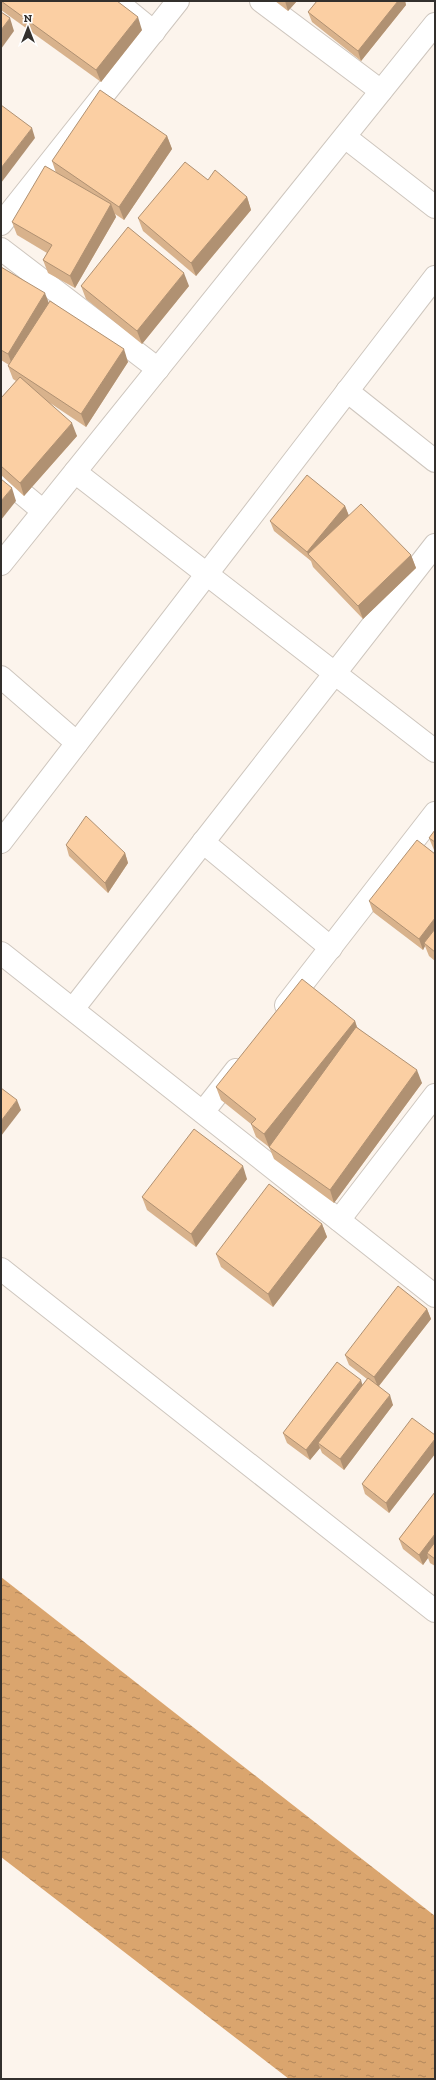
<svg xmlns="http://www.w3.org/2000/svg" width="436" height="2080" font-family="'Zilla Slab',serif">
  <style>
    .water { fill: url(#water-ripples) }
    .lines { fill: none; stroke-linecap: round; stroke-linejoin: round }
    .minor-casing { stroke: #cec6be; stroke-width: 24 }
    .minor { stroke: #fff; stroke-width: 22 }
    .wall { fill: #d8b28c }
    .shaded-wall { fill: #b09172 }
    .building { fill: #fbcfa3; stroke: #b09172 }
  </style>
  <defs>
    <pattern id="water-ripples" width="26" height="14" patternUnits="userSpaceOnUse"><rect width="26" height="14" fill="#daa56e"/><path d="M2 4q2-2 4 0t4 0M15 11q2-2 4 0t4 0" fill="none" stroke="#b1875b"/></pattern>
  </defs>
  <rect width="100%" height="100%" fill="#fcf4ec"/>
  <polygon class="water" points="1,1577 435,1916 435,2079 289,2079 1,1857"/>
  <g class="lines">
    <defs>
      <g id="minor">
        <polyline points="116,1 154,32"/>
        <polyline points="261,1 381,91"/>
        <polyline points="345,137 435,207"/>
        <polyline points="1,224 178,1"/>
        <polyline points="1,249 158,369"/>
        <polyline points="347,391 435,461"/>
        <polyline points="75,472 435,751"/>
        <polyline points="1,476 43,511"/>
        <polyline points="1,564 435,24"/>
        <polyline points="1,677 77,743"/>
        <polyline points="1,842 435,277"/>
        <polyline points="203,842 331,948"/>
        <polyline points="1,953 435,1296"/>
        <polyline points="286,1005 435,813"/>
        <polyline points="73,1009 435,545"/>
        <polyline points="203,1112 236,1070"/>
        <polyline points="339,1220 435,1095"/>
        <polyline points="1,1269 435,1611"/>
      </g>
    </defs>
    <use href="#minor" class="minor-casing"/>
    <use href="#minor" class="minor"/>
  </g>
  <g class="wall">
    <polygon points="1,1 142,30 101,82 1,10"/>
    <polygon points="275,1 297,1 288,11"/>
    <polygon points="317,1 405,1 406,5 361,61 312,22 308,12"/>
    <polygon points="167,136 172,149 124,220 115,214 116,217 75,288 48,273 43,260 47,253 17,235 12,222 56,173 52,161"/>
    <polygon points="208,180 247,197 251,210 196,276 143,231 138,218"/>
    <polygon points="1,267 49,304 128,362 86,427 50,403 77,436 24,496 1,475 1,398 16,381 13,379 8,366 9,365 1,360"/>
    <polygon points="81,286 189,286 142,344 86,299"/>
    <polygon points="345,506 349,516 411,555 416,568 363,619 313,567 311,561 274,531 270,521"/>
    <polygon points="435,830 435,851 434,850 429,838"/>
    <polygon points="66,845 125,853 128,863 108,893 69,856"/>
    <polygon points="435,854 435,961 429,956 425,946 423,950 373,912 369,901"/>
    <polygon points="355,1021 357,1027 422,1083 334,1203 274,1159 269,1147 256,1137 251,1124 221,1100 216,1087"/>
    <polygon points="247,1179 196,1247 147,1210 142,1197"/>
    <polygon points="322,1224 327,1237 273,1307 221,1267 216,1254"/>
    <polygon points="427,1309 431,1319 379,1386 393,1405 344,1470 322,1453 320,1448 310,1460 287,1443 283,1433 362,1385 367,1379 349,1365 345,1355"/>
    <polygon points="435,1435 435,1454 389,1513 365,1494 362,1484"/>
    <polygon points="435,1492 435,1566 430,1563 428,1558 423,1565 403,1549 399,1539"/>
  </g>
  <g class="shaded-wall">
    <polygon points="285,1 297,1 288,11"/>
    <polygon points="398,1 405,1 406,5 361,61 358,51"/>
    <polygon points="138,17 142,30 101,82 96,70"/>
    <polygon points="10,18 14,31 1,49 1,30"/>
    <polygon points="32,128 35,138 1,183 1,168"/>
    <polygon points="167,136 172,149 124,220 119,207"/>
    <polygon points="247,197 251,210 196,276 191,263"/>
    <polygon points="111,204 116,217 75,288 70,276"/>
    <polygon points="184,273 189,286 142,344 137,331"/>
    <polygon points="45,293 50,306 13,367 8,354"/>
    <polygon points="124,349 128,362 86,427 81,414"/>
    <polygon points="72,423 77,436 24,496 20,483"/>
    <polygon points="12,488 16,501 1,520 1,501"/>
    <polygon points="345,506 349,516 308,554 311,562 307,552"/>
    <polygon points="411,555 416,568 363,619 358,606"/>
    <polygon points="125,853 128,863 108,893 105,883"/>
    <polygon points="435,918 435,933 424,943 425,946 423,950 419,939"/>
    <polygon points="355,1021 359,1034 269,1147 264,1134"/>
    <polygon points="417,1070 422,1083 334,1203 330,1190"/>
    <polygon points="17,1100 21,1110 1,1136 1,1121"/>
    <polygon points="243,1166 247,1179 196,1247 191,1234"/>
    <polygon points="322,1224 327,1237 273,1307 268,1294"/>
    <polygon points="427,1309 431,1319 378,1387 374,1377"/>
    <polygon points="361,1380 364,1390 318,1443 320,1448 310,1460 306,1450"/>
    <polygon points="390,1395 393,1405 344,1470 340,1459"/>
    <polygon points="435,1439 435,1454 389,1513 386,1503"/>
    <polygon points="435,1534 435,1549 427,1553 428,1558 423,1565 419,1555"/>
  </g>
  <g class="building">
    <polygon points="1,1 117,1 138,17 96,70"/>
    <polygon points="317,1 398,1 358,51 308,12"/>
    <polygon points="1,12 10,18 1,30"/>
    <polygon points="100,90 167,136 119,207 52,161"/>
    <polygon points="1,105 32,128 1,168"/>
    <polygon points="185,162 208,180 215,170 247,197 191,263 138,218"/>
    <polygon points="45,166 111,204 70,276 43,260 52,245 12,222"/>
    <polygon points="128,227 184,273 137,331 81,286"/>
    <polygon points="1,267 45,293 8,354 1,350"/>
    <polygon points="50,301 124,349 81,414 8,366"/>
    <polygon points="20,377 72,423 20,483 1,466 1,398"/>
    <polygon points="307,475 345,506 307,552 270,521"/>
    <polygon points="1,479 12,488 1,501"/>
    <polygon points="361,504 411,555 358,606 308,554"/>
    <polygon points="86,816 125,853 105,883 66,845"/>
    <polygon points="435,830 435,842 429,838"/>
    <polygon points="417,840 435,854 435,918 419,939 369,901"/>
    <polygon points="435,929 435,952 424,943"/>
    <polygon points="302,979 355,1021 264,1134 251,1124 256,1119 216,1087"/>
    <polygon points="356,1027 417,1070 330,1190 269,1147"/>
    <polygon points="1,1088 17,1100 1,1121"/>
    <polygon points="194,1129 243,1166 191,1234 142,1197"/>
    <polygon points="269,1184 322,1224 268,1294 216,1254"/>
    <polygon points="398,1286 427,1309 374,1377 345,1355"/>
    <polygon points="337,1362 361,1380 306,1450 283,1433"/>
    <polygon points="368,1378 390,1395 340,1459 318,1443"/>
    <polygon points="412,1418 435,1435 435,1439 386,1503 362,1484"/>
    <polygon points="435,1492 435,1534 419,1555 399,1539"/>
    <polygon points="435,1542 435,1559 427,1553"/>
  </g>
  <rect width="436" height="2080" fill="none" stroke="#33302d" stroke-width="4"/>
  <g transform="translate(28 28)" stroke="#ffffff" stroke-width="3" paint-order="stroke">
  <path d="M0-3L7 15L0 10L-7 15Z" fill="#33302d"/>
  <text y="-6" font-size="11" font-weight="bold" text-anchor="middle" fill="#33302d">N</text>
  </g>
</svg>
